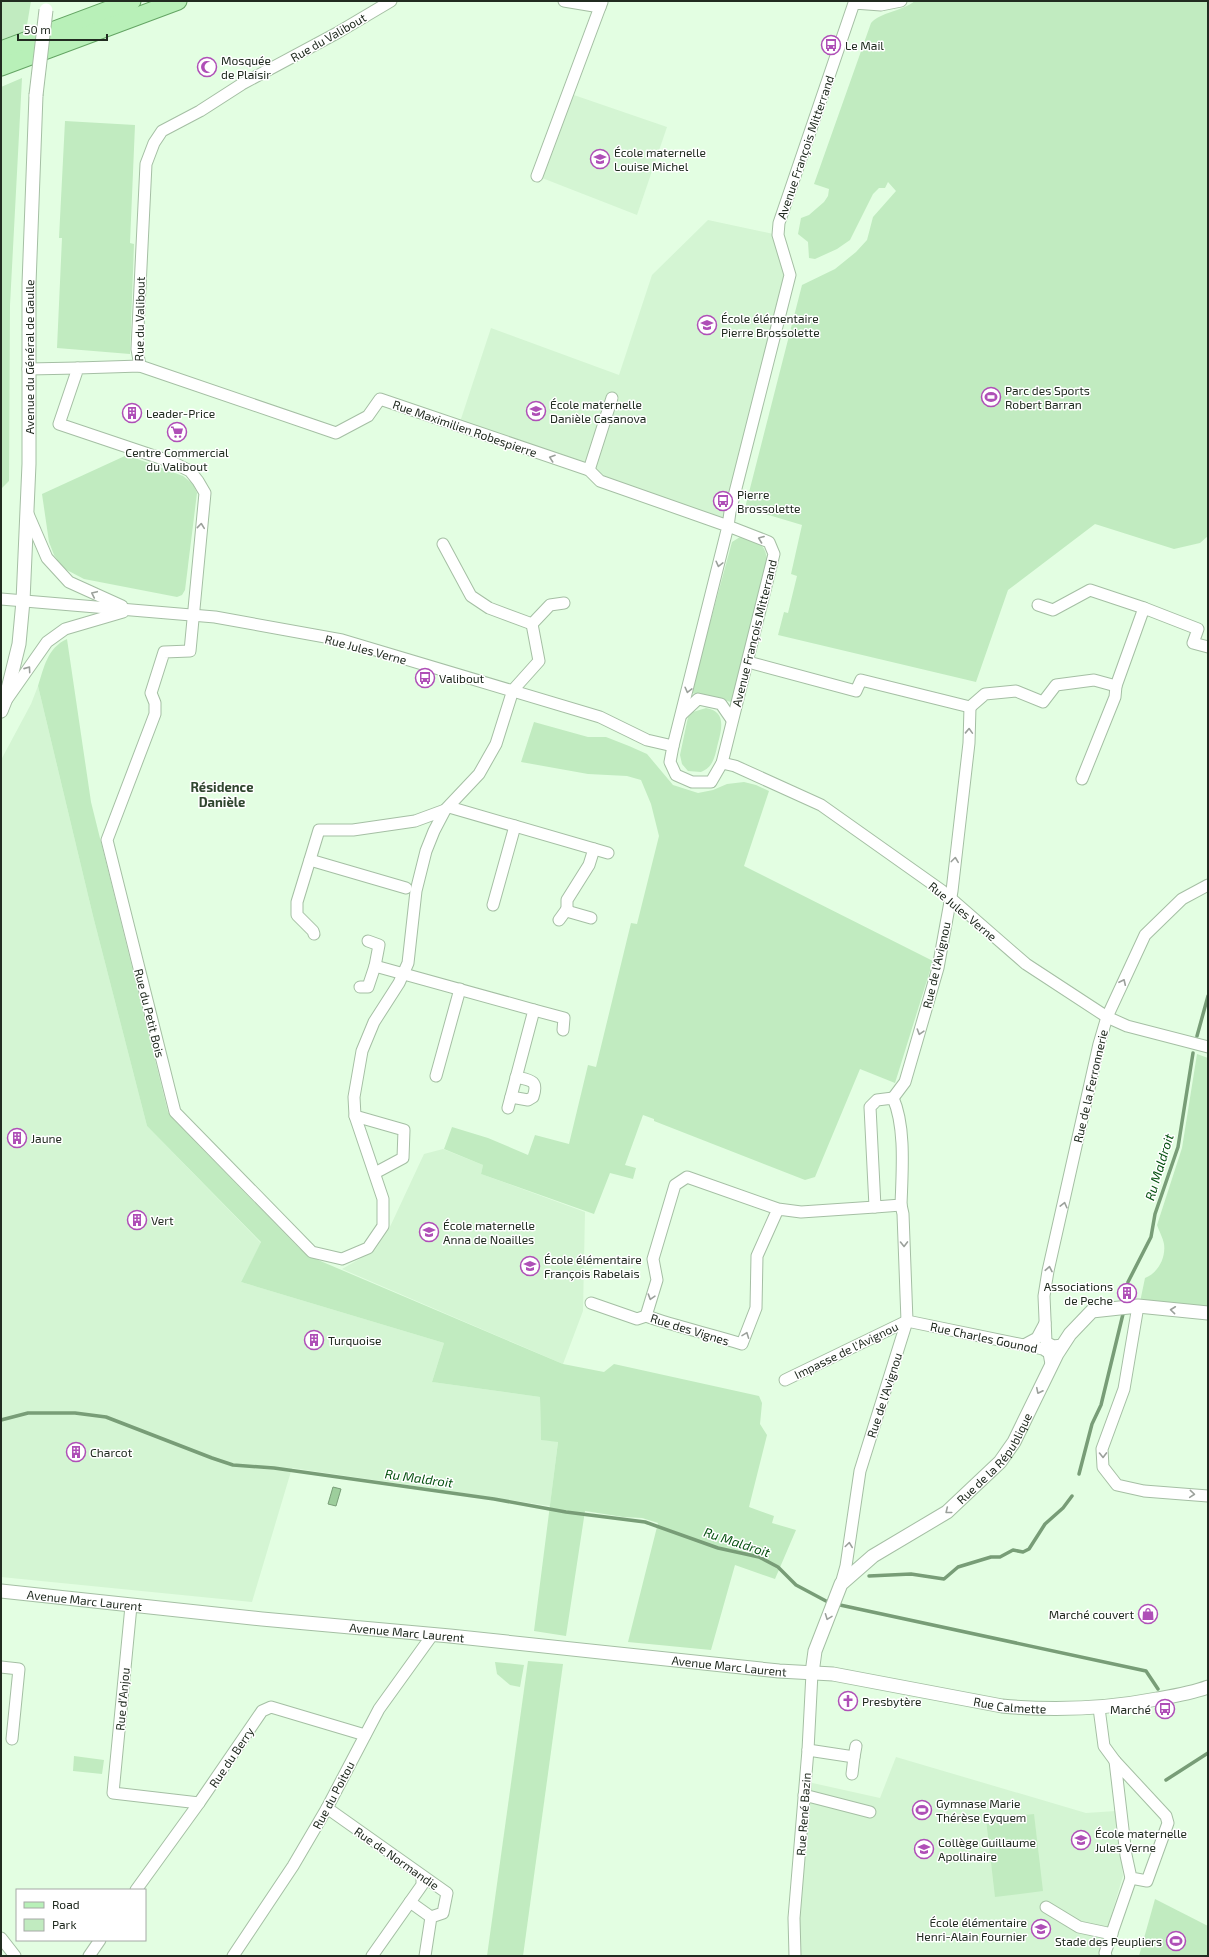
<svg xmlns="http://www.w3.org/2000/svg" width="1209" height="1957" font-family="'Exo 2',sans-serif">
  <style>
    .built { fill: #d4f5d3 }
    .green { fill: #c1ebc0 }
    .water { fill: #9dce9c; stroke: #789d77 }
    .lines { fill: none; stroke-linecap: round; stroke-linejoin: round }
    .stream { stroke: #789d77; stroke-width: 3.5 }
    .minor-casing { stroke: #a5bfa4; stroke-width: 13 }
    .tertiary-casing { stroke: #a5bfa4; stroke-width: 15 }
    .primary-casing { stroke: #64a564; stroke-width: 19 }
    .minor { stroke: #fff; stroke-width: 11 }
    .tertiary { stroke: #fff; stroke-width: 13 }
    .primary { stroke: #b8f0b8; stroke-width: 17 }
    .tertiary-bridge-casing { stroke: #a5bfa4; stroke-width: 15; stroke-linecap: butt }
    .tertiary-bridge { stroke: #fff; stroke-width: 13 }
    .oneway { stroke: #9ba09b }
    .labels { text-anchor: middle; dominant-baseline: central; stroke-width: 3; stroke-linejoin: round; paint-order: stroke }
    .street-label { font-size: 12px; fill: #212b20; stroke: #fff }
    .poi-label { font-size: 12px; fill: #212b20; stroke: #fff; text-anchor: start }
    .neighbourhood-label { font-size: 13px; font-weight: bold; fill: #30462f; stroke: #fff }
    .water-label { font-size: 13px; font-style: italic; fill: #065110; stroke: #fff }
  </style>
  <rect width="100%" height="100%" fill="#e3fee2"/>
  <g class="built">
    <polygon points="568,93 667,127 637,215 537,176"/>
    <polygon points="708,220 778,235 790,275 728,526 589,470 459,425 491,328 619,375 652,275"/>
    <polygon points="38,686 93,916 147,1126 261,1243 241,1282 444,1343 432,1382 540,1397 541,1440 558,1441 550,1506 292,1468 252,1602 1,1577 1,760 31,704"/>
    <polygon points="443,1149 483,1165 481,1174 585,1212 583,1311 563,1364 342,1269 375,1250 389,1229 424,1154"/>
    <polygon points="896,1757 1086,1813 1116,1811 1123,1876 1099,1956 800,1956 800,1906 808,1782 880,1798"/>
  </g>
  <g class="green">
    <polygon points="1,1 31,1 26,31 1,40"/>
    <path d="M915,1H1208V536L1200,543L1174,549L1095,524L1008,590L976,682L778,635L784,612L788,613L797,576L791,574L802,525L745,508L802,285L835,269L856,252L867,240L873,217L896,191L888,182L885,188H879L873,194L850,240L837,249L815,259L809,258L808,242L798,234L801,218L809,215L824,202L828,196L829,189L814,184L871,23C881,12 900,12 915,1Z"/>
    <polygon points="22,78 10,305 9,481 1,489 1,87"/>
    <polygon points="65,121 135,125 130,243 134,244 130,354 57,348 62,238 59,238"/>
    <polygon points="127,455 183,476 193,484 197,493 185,590 182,595 177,597 84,579 63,568 54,555 49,542 42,494"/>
    <path d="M740,537C755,539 765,543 767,559L733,703L720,698L691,693L732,542Z"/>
    <path d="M67,639L91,802L168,1112L174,1120L299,1248L311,1257L563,1364L604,1372L614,1364L759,1396L762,1403L760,1424L767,1435L749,1507L774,1516L772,1523L796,1530L775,1579L735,1565L711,1650L628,1642L658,1523L642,1518L623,1517L585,1511L566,1636L534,1631L558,1442L541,1440L540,1397L432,1382L444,1343L241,1282L261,1242L147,1126L93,916L38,686C44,668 47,648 67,639Z"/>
    <path d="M706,708C726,711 722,728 718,743C715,755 714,767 701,772L688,771L682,764L680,755L688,717L693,712Z"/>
    <polygon points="534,722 588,737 606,737 629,746 647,754 673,785 698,793 713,790 727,784 744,782 756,785 769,791 744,866 933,961 895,1083 860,1069 815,1177 805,1180 654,1121 654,1119 643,1115 625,1165 636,1168 633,1179 610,1173 594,1214 481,1174 483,1165 444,1149 452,1127 488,1138 528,1155 535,1135 569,1144 588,1065 596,1067 631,923 637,924 659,836 651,804 641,780 627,776 588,774 521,762"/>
    <path d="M1197,1054L1208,1058V1308L1140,1302L1145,1278C1158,1273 1166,1258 1164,1244C1163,1238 1159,1231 1157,1225L1182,1148Z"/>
    <polygon points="528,1661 563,1664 523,1956 487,1956"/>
    <polygon points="495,1662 524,1665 520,1687 510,1685 497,1674"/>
    <polygon points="74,1756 104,1760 102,1774 73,1771"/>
    <polygon points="1034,1814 1043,1891 995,1897 986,1819"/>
    <polygon points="1155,1899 1208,1926 1208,1956 1139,1956"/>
  </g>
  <polygon class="water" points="333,1487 341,1489 336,1506 328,1504"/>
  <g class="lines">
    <g class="stream">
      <polyline points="1197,1036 1208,996"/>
      <polyline points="1128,1282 1151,1237 1155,1214 1178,1147 1193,1053"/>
      <polyline points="1,1420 28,1413 75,1413 106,1417 212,1458 233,1465 274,1468 494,1499 566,1512 645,1522 718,1548 759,1557 778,1567 796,1585 826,1601"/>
      <polyline points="1079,1474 1092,1424 1101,1405 1123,1314"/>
      <polyline points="869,1576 911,1574 944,1579 958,1567 991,1557 1000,1557 1013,1550 1023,1552 1029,1549 1045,1524 1063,1508 1072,1496"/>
      <polyline points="840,1605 1146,1671 1158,1689"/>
      <polyline points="1166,1780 1208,1753"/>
    </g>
    <defs>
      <g id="minor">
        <polyline points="564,1 600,7 602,2"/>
        <polyline points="537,176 600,7"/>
        <polyline points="140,366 137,349 146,164 154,143 162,131 200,111 242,84 337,33 391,1"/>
        <polyline points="28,369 78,368"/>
        <polyline points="589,470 612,398"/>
        <polyline points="28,514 47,558 69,582 122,606"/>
        <polyline points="443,544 471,596 489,608 532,624"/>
        <polyline points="1,599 215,617 342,640 600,717 647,740 673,746"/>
        <polyline points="564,603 550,605 532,624 539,661 513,690 496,744 479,774 445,810 434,831 426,851 416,891 408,963 399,983 374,1022 362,1051 354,1097 355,1116 383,1199 383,1226 368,1248 342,1259 312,1252 175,1112 107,840 155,714 155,703 151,693 164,652 190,651 205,493 198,481 190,471 172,462 59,424 78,368 140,366 336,433 368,416 380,399 589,470 600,481 728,526 769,542 774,554 722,763 711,782 692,782 676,775 670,762 673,746 728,526 730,512 790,275 778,235 779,223 854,3 881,5 901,1"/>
        <polyline points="1038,605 1053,610 1090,590 1144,608"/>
        <polyline points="748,662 856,691 861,680 970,707"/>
        <polyline points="7,699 47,642 65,629 123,612"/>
        <polyline points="970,707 985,694 1016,691 1043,702 1056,685 1094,680 1116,686 1144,608 1198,629 1193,643 1208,647"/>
        <polyline points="682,714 698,699 721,704 732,720"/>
        <polyline points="722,763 735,766 821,805 941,890 1026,964 1107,1017 1127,1026 1208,1047"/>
        <polyline points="1082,779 1115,697 1116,686"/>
        <polyline points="449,807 608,853"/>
        <polyline points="310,860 406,888"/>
        <polyline points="493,905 515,826"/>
        <polyline points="591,918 570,912 567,909 567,900 589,865 594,849"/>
        <polyline points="559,920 567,909"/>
        <polyline points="314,934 313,931 297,915 297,902 319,830 353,830 415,821 445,810"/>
        <polyline points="368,941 379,945 375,966"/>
        <polyline points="360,987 368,987 375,966 534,1010 508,1108"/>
        <polyline points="534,1010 564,1018 563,1030"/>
        <polyline points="436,1076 460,989"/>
        <path d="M511,1097L528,1100L533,1097C539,1080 530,1080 516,1077"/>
        <polyline points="893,1098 905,1082 938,968 952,891 969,743 970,707"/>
        <path d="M893,1098C906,1127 902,1173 901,1205L875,1207L870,1107L877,1100Z"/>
        <polyline points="355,1116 404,1130 403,1158 375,1173"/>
        <path d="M778,1209L757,1256L756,1308L742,1344C710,1334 678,1327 646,1316L657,1280L653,1259L675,1185L687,1177L778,1209L801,1212L875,1207"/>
        <polyline points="591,1303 637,1319 646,1316"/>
        <polyline points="1138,1306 1124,1389 1102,1449 1103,1467 1117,1485 1144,1491 1208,1496"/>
        <polyline points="907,1321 1043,1349 1049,1353 1051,1364"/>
        <polyline points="1024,1345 1037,1338 1045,1323"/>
        <polyline points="1063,1345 1053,1346 1046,1342 1044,1296 1048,1271 1099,1044 1107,1017 1145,935 1182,899 1208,885"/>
        <polyline points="785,1380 907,1321"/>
        <polyline points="841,1584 846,1566 860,1471 907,1321 903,1214 901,1205"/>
        <polyline points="131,1606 113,1793 199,1803"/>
        <polyline points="1,1667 19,1669 12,1739"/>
        <polyline points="1099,1708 1104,1746 1115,1761"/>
        <polyline points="808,1750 854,1757 856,1746"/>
        <polygon points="1115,1761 1166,1816 1168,1823 1147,1881 1131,1878 1126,1855"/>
        <polyline points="852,1774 854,1757"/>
        <polyline points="804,1795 870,1812"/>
        <polyline points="327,1808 447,1893 443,1913 431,1917 425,1956"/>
        <polyline points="136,1890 199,1803 262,1711 271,1707 365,1735"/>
        <polyline points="410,1902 431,1917"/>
        <polyline points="1046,1907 1079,1927 1112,1934"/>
        <polyline points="1,1938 15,1956"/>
        <polyline points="89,1956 100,1940"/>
        <polyline points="233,1956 293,1866 327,1808 379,1709 433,1634"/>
        <polyline points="372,1956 422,1885 422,1876"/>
        <polyline points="795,1956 794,1918 808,1750 812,1673"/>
        <polyline points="1106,1956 1105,1953 1131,1878"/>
      </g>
      <g id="tertiary">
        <path id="s1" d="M1,711L5,701L19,644L23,601L29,464V284L36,95"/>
        <path id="s2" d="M1,1591L262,1619L450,1636L779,1671L833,1674L1002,1706C1055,1711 1105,1709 1157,1699C1174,1696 1192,1693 1208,1687"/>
        <path id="s3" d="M812,1673L815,1651L841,1584L873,1556L947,1512L1000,1462L1014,1442L1057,1354L1070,1334L1092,1311L1138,1306L1208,1313"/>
      </g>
      <g id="primary">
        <polyline points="1,50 132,1"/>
        <polyline points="1,67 178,1"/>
      </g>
    </defs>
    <use href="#minor" class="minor-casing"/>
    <use href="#tertiary" class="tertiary-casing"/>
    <use href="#primary" class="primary-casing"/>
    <use href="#minor" class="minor"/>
    <use href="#tertiary" class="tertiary"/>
    <use href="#primary" class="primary"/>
    <defs>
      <polyline id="tertiary-bridge" points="36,95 46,10"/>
    </defs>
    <use href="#tertiary-bridge" class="tertiary-bridge-casing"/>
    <use href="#tertiary-bridge" class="tertiary-bridge"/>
  </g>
  <defs><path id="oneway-chevron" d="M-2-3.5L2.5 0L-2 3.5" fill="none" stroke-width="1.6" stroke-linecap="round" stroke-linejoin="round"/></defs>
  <g class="oneway">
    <use href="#oneway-chevron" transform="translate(552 458) rotate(-161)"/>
    <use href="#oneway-chevron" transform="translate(201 526) rotate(-84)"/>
    <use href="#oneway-chevron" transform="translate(761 539) rotate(-159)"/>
    <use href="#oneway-chevron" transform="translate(719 564) rotate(104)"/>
    <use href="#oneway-chevron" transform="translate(94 594) rotate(-155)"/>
    <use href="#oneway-chevron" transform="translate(28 669) rotate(-55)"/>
    <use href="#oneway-chevron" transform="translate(688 690) rotate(104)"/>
    <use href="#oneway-chevron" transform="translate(969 731) rotate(-88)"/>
    <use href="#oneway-chevron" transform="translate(955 860) rotate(-83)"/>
    <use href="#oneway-chevron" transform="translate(1123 982) rotate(-65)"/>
    <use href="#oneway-chevron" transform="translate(920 1032) rotate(107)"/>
    <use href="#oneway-chevron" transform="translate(1064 1205) rotate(-76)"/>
    <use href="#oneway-chevron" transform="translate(904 1244) rotate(89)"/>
    <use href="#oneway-chevron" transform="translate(1049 1269) rotate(-79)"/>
    <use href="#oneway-chevron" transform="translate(651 1297) rotate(107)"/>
    <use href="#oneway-chevron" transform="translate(1173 1310) rotate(-174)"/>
    <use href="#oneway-chevron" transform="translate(746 1335) rotate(-69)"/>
    <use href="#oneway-chevron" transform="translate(1039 1391) rotate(116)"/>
    <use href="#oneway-chevron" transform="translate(1103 1455) rotate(89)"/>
    <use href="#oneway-chevron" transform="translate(1192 1494) rotate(5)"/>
    <use href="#oneway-chevron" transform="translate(948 1511) rotate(141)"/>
    <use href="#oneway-chevron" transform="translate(849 1545) rotate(-82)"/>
    <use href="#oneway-chevron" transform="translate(828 1617) rotate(111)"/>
  </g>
  <defs>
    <symbol id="bus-ring" viewBox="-11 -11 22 22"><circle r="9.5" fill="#fff" stroke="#af4fb7" stroke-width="1.5"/><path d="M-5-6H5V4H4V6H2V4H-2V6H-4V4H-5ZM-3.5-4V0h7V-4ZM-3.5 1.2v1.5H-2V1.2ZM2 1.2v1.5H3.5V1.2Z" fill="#af4fb7"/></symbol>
    <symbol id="mosque-ring" viewBox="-11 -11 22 22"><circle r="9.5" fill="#fff" stroke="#af4fb7" stroke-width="1.5"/><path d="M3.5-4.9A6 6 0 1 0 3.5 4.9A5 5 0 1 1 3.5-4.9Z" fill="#af4fb7"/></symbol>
    <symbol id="school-ring" viewBox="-11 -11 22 22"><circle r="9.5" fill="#fff" stroke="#af4fb7" stroke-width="1.5"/><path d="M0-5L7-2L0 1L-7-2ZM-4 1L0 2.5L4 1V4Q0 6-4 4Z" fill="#af4fb7"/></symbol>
    <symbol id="stadium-ring" viewBox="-11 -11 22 22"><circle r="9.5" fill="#fff" stroke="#af4fb7" stroke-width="1.5"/><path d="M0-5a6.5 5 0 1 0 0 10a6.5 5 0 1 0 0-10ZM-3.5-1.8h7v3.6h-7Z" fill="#af4fb7"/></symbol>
    <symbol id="building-ring" viewBox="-11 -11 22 22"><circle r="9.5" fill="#fff" stroke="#af4fb7" stroke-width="1.5"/><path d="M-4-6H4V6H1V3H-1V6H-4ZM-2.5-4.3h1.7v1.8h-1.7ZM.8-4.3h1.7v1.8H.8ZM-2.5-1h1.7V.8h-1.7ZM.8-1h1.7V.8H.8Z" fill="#af4fb7"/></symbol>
    <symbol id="supermarket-ring" viewBox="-11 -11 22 22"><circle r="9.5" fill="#fff" stroke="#af4fb7" stroke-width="1.5"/><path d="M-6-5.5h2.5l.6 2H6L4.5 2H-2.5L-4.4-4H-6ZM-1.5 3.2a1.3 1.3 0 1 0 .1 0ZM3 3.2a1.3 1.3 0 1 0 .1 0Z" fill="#af4fb7"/></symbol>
    <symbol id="shop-ring" viewBox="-11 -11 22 22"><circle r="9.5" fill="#fff" stroke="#af4fb7" stroke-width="1.5"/><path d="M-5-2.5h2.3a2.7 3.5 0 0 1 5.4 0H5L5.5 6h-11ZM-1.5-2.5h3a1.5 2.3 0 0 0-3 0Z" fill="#af4fb7"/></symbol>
    <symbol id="church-ring" viewBox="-11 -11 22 22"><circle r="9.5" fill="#fff" stroke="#af4fb7" stroke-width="1.5"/><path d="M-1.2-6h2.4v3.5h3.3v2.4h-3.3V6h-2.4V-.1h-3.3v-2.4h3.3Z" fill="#af4fb7"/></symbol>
  </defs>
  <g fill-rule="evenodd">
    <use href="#bus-ring" x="820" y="34" width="22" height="22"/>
    <use href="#mosque-ring" x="196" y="56" width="22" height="22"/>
    <use href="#school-ring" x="589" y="148" width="22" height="22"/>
    <use href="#school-ring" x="696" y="314" width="22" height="22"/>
    <use href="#stadium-ring" x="980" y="386" width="22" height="22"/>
    <use href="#school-ring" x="525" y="400" width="22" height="22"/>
    <use href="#building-ring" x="121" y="402" width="22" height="22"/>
    <use href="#supermarket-ring" x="166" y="421" width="22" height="22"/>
    <use href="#bus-ring" x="712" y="490" width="22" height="22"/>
    <use href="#bus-ring" x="414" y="667" width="22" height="22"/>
    <use href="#building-ring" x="6" y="1127" width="22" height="22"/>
    <use href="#building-ring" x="126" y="1209" width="22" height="22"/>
    <use href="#school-ring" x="418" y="1221" width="22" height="22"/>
    <use href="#school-ring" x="519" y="1255" width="22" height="22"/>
    <use href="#building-ring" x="1116" y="1282" width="22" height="22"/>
    <use href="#building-ring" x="303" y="1329" width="22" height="22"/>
    <use href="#building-ring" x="65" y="1441" width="22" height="22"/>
    <use href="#shop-ring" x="1137" y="1603" width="22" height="22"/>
    <use href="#church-ring" x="837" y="1690" width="22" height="22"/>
    <use href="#bus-ring" x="1154" y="1698" width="22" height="22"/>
    <use href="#stadium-ring" x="911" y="1799" width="22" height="22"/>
    <use href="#school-ring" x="1070" y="1829" width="22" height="22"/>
    <use href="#school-ring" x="913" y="1838" width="22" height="22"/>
    <use href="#school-ring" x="1030" y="1918" width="22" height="22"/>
    <use href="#stadium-ring" x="1165" y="1930" width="22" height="22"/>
  </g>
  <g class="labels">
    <g class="street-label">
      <text transform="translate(328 37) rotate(-30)">Rue du Valibout</text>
      <text transform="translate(805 147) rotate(-71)">Avenue François Mitterrand</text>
      <text transform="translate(139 319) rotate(-89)">Rue du Valibout</text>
      <text stroke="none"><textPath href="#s1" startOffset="357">Avenue du Général de Gaulle</textPath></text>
      <text transform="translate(465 428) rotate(19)">Rue Maximilien Robespierre</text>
      <text transform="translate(754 633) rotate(-76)">Avenue François Mitterrand</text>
      <text transform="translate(366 649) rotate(15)">Rue Jules Verne</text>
      <text transform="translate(963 911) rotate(40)">Rue Jules Verne</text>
      <text transform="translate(936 965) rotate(-77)">Rue de l'Avignou</text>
      <text transform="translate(150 1013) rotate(76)">Rue du Petit Bois</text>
      <text transform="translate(1090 1086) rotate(-77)">Rue de la Ferronnerie</text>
      <text transform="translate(690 1329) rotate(17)">Rue des Vignes</text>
      <text transform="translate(984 1337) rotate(12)">Rue Charles Gounod</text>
      <text transform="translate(846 1350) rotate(-26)">Impasse de l'Avignou</text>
      <text transform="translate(884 1395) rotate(-72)">Rue de l'Avignou</text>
      <text stroke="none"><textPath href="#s3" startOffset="295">Rue de la République</textPath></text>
      <text stroke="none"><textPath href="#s2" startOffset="84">Avenue Marc Laurent</textPath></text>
      <text stroke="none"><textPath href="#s2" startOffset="408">Avenue Marc Laurent</textPath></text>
      <text stroke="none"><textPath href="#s2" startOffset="732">Avenue Marc Laurent</textPath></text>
      <text transform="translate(122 1699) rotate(-85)">Rue d'Anjou</text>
      <text stroke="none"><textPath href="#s2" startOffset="1016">Rue Calmette</textPath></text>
      <text transform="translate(231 1757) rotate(-56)">Rue du Berry</text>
      <text transform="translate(333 1795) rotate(-62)">Rue du Poitou</text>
      <text transform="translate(803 1814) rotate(-86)">Rue René Bazin</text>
      <text transform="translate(397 1858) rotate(35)">Rue de Normandie</text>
    </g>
    <g class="poi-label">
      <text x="845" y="45">Le Mail</text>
      <text x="221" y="60">Mosquée<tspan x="221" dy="14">de Plaisir</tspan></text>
      <text x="614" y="152">École maternelle<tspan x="614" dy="14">Louise Michel</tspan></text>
      <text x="721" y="318">École élémentaire<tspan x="721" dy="14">Pierre Brossolette</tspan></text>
      <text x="1005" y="390">Parc des Sports<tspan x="1005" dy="14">Robert Barran</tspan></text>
      <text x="550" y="404">École maternelle<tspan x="550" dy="14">Danièle Casanova</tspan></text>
      <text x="146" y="413">Leader-Price</text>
      <text x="177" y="452" text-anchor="middle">Centre Commercial<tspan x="177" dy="14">du Valibout</tspan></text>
      <text x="737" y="494">Pierre<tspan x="737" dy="14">Brossolette</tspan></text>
      <text x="439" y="678">Valibout</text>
      <text x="31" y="1138">Jaune</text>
      <text x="151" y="1220">Vert</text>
      <text x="443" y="1225">École maternelle<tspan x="443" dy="14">Anna de Noailles</tspan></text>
      <text x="544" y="1259">École élémentaire<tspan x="544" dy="14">François Rabelais</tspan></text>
      <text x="1113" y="1286" text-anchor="end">Associations<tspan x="1113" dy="14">de Peche</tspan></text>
      <text x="328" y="1340">Turquoise</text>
      <text x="90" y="1452">Charcot</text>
      <text x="1134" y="1614" text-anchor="end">Marché couvert</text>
      <text x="862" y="1701">Presbytère</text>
      <text x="1151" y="1709" text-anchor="end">Marché</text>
      <text x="936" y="1803">Gymnase Marie<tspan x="936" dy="14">Thérèse Eyquem</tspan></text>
      <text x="1095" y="1833">École maternelle<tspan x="1095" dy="14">Jules Verne</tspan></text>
      <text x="938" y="1842">Collège Guillaume<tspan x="938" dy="14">Apollinaire</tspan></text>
      <text x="1027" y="1922" text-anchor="end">École élémentaire<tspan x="1027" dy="14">Henri-Alain Fournier</tspan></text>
      <text x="1162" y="1941" text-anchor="end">Stade des Peupliers</text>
    </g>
    <g class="neighbourhood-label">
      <text x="222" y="787">Résidence<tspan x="222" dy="15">Danièle</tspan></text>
    </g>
    <g class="water-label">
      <text transform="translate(1159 1167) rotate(-73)">Ru Maldroit</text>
      <text transform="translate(419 1478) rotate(8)">Ru Maldroit</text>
      <text transform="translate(737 1542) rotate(18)">Ru Maldroit</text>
    </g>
  </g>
  <rect width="1209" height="1957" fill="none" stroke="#212b20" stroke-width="4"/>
  <rect x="16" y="1889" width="130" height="52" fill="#ffffff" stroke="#a6aaa6"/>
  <rect x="24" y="1902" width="20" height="6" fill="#b8f0b8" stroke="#a6aaa6"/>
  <text x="52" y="1909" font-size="12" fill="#212b20">Road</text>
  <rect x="24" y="1919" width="20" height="12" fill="#c1ebc0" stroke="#a6aaa6"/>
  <text x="52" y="1929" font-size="12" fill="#212b20">Park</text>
  <path d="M18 34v6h89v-6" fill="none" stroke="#212b20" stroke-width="2"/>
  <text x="24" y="34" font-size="12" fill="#212b20" stroke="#ffffff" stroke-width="3" paint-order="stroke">50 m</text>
</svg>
